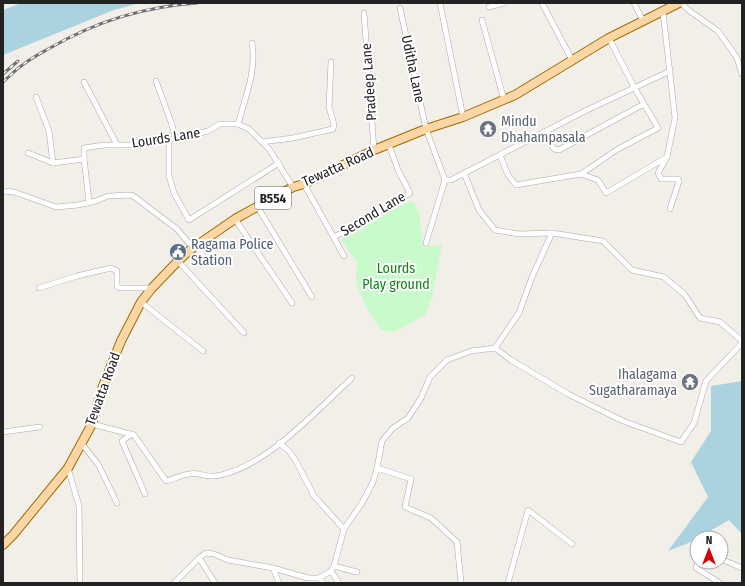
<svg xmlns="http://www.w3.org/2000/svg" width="745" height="586" font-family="'Fira Sans Condensed',sans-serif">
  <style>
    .park { fill: #c8facc }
    .water { fill: #aad3df }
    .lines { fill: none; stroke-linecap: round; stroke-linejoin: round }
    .minor-casing { stroke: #a9a9a9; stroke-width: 6 }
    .primary-casing { stroke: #a06b00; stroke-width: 10 }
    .minor { stroke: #fff; stroke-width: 5 }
    .primary { stroke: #fcd6a4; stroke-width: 8 }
    .rail-casing { stroke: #707070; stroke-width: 3 }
    .rail { stroke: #fff; stroke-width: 1.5; stroke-dasharray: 4.5; stroke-linecap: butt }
    .labels { text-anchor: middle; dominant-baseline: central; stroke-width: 4; stroke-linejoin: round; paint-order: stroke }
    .shield { fill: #fff; stroke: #646464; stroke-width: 1 }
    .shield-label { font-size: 13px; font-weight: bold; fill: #222 }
    .street-label { font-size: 14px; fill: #222; stroke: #fff }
    .worship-label { font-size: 14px; fill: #5b616d; stroke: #fff; text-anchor: start }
    .service-label { font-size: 14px; fill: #4e5e75; stroke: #fff; text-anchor: start }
    .park-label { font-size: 14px; fill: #0c8416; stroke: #fff }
  </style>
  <rect width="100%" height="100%" fill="#f2efe9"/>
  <polygon class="park" points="411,201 415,203 419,214 423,247 442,245 432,297 426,314 409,324 393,332 381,330 365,304 356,283 357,262 341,240 359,231 390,211"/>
  <g class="water">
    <polygon points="21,3 140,3 114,10 3,55 3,10"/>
    <polygon points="742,381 742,534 729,520 691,542 668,551 708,497 691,462 711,431 711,386"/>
  </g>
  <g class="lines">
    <defs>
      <g id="minor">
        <polyline points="440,3 463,117"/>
        <polyline points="542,3 572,60"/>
        <polyline points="634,3 643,21"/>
        <polyline points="681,3 691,12 718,31 737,58 742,74"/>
        <polyline points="489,7 504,3"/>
        <polyline points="400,8 426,129 445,180 451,180 585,111 670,71"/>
        <polyline points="364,13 374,150"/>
        <polyline points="482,20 504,100"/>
        <polyline points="156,81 171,122 176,139"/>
        <polyline points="84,82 117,145"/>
        <polyline points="36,97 49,131 53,163 84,159"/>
        <path d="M238,124C245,98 257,70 252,43"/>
        <polyline points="544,132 554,149 559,150 644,104"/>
        <polyline points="169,140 169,176 174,193 189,220 279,163"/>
        <polyline points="262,142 293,138 333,129 334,125 329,107 331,62"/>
        <polyline points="28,153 53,163"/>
        <polyline points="500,155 508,175 516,185 581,174 618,149 658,128 634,87 609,38"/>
        <polyline points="667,157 658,173 661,179 678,179 679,181 670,209"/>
        <polyline points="464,173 479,210 495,230 519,234 552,233 532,277 519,313 495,348"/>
        <polyline points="581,174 598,180 606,193 667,157 675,118 663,12"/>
        <polyline points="304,184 344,256"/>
        <polyline points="3,191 14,192 56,207 78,205 96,201 108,196 132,195 177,229 193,248"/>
        <polyline points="89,201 84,159 84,148 104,145 141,145 157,140 176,139 208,131 220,124 238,124 249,129 269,149 293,187"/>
        <polyline points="257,206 312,297"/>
        <polyline points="235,219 292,303"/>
        <polyline points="552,233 603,241 632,270 664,277 685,295 700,318 720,322 742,341"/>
        <polyline points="334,237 365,221 410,193 398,170 389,145"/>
        <polyline points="426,243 445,180"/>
        <polyline points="178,261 244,333"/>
        <polyline points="39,288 77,276 111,268 117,271 117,286 119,288 152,288"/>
        <polyline points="141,302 203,351"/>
        <path d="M92,424L134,435L166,481C173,479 182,475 189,474C198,472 205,477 214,476C218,476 224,474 228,473C272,460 318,409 352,378"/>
        <polyline points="3,432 40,427"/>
        <polyline points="132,434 122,441 145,494"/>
        <polyline points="81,443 98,464 117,503"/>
        <polyline points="279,443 289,451 296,461 314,496 344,529"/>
        <polyline points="68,468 79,506 80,583"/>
        <polyline points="377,468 382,441 393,428 408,418 421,398 430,377 447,360 471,351 495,348 511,360 568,394 623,421 681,442 694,423 706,381 742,343"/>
        <polyline points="199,558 215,583"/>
        <polyline points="721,559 742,568"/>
        <polyline points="698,562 696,568 720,583"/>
        <polyline points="334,566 357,572"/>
        <polyline points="273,568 279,583"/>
        <polyline points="331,571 339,583"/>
        <polyline points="319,578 323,583"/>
        <polyline points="174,583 199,558 206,553 214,554 228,560 273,568 308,578 319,578 331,571 334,566 344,529 362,503 373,482 377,468 411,479 405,507 431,518 457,542 461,583"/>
        <polyline points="508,583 528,510 572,544"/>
      </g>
      <polyline id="primary" points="3,545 13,535 68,468 92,424 103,386 121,341 141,302 152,288 178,261 190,250 235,219 293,187 304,184 374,150 426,129 463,117 515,95 609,38 679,3"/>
    </defs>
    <use href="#minor" class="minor-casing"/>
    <use href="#primary" class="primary-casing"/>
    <use href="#minor" class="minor"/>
    <use href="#primary" class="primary"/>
    <defs>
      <g id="rail">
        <polyline points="3,74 18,61"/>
        <path d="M3,82C10,76 16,69 24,64C31,58 41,53 50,48C97,21 143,7 197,3"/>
      </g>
    </defs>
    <use href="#rail" class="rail-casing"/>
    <use href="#rail" class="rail"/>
  </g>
  <defs>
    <symbol id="temple-disc" viewBox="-11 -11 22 22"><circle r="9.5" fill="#6b7280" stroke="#fff"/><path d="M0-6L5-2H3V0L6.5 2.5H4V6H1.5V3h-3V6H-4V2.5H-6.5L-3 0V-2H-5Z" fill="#fff"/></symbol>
    <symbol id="civic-disc" viewBox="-11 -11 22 22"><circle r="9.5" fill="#5c6f8a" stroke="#fff"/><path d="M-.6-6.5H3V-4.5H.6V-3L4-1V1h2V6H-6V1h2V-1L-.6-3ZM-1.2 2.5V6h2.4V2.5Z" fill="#fff"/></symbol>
  </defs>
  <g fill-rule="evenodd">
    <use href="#temple-disc" x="478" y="119" width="20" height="20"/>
    <use href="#civic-disc" x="168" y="242" width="20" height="20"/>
    <use href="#temple-disc" x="680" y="372" width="20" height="20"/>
  </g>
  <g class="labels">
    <rect class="shield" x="255" y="187" width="36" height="22" rx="3"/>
    <g class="shield-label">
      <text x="273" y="198">B554</text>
    </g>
    <g class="street-label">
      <text transform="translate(413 69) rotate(78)">Uditha Lane</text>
      <text transform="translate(369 82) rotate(-94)">Pradeep Lane</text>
      <text transform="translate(166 138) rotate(-9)">Lourds Lane</text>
      <text transform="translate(338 167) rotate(-24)">Tewatta Road</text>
      <text transform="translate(373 214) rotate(-31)">Second Lane</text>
      <text transform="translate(103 389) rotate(-70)">Tewatta Road</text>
    </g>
    <g class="worship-label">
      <text x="501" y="121">Mindu<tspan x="501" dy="16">Dhahampasala</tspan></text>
      <text x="677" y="374" text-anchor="end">Ihalagama<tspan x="677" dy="16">Sugatharamaya</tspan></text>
    </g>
    <g class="service-label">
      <text x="191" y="244">Ragama Police<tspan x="191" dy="16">Station</tspan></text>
    </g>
    <g class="park-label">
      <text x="396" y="268">Lourds<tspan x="396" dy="16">Play ground</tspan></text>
    </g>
  </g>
  <rect width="745" height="586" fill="none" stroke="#222222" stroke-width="8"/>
  <g transform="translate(709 550)"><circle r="19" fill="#ffffff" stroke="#a7a7a7"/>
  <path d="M0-3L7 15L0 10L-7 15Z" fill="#d40000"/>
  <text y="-6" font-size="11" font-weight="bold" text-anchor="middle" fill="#222222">N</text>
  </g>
</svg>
